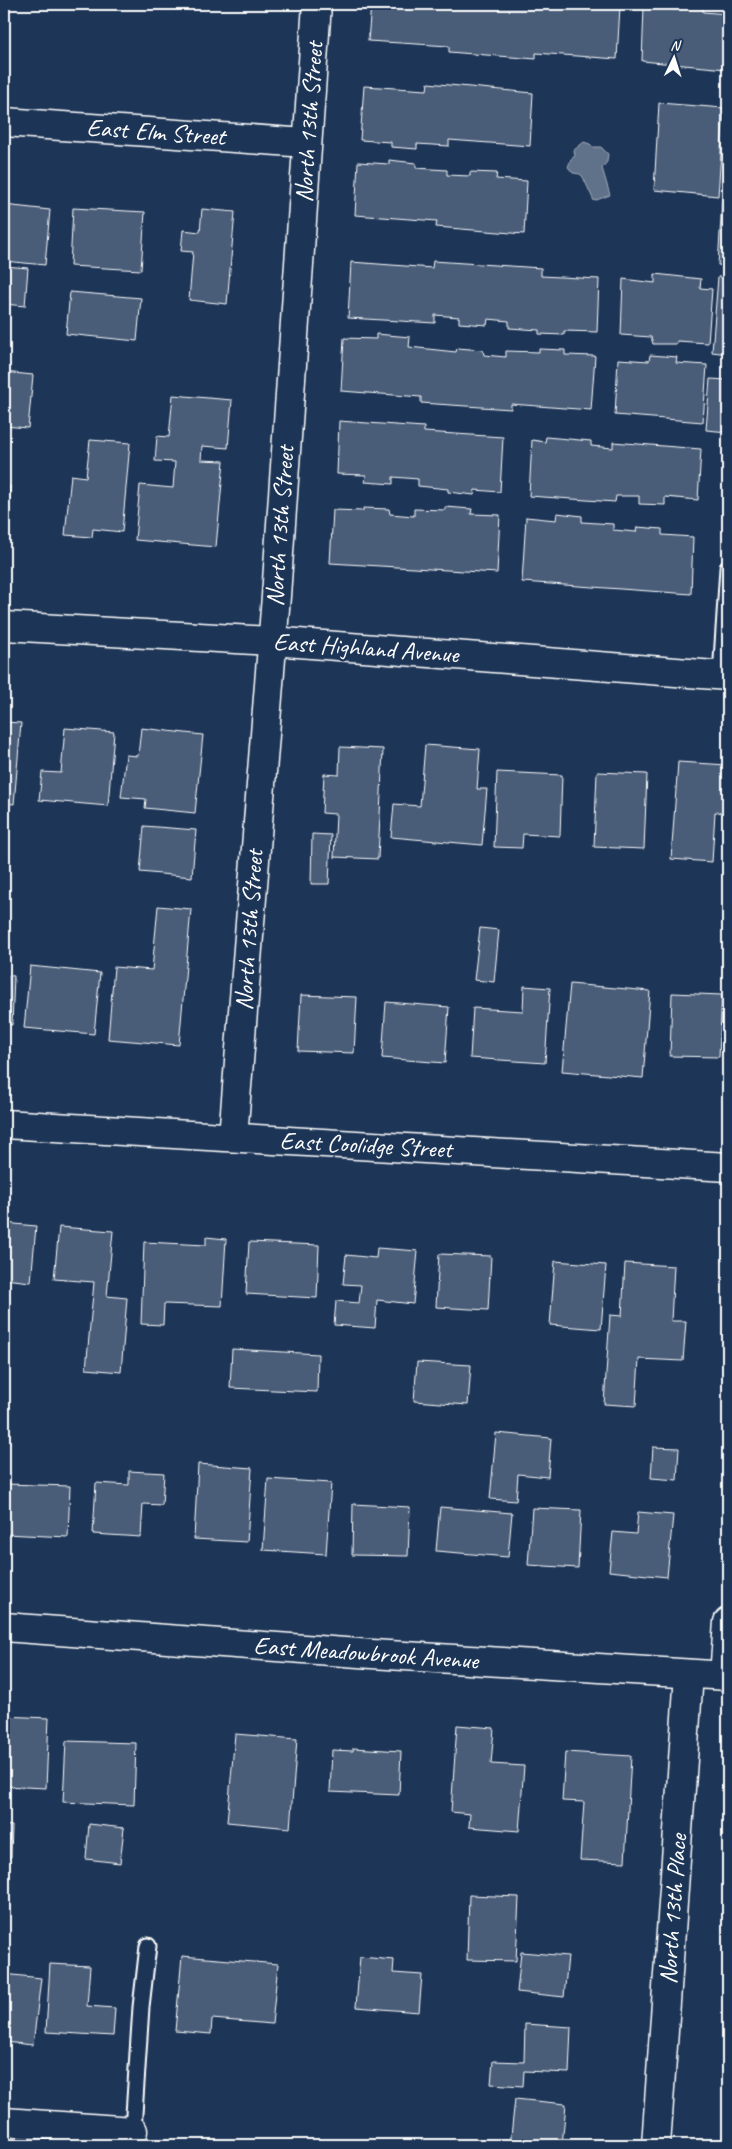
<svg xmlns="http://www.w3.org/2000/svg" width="732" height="2149" font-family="Caveat,sans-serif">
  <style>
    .water { fill: #617289; stroke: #a0aab8 }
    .building { fill: #4a5d79; stroke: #fff }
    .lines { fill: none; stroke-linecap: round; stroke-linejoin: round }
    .lane-casing { stroke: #fff; stroke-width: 19 }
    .street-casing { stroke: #fff; stroke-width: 31 }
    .secondary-casing { stroke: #fff; stroke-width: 31 }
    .lane { stroke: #1d3557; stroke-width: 15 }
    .street { stroke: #1d3557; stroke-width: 28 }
    .secondary { stroke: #1d3557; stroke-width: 28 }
    .labels { text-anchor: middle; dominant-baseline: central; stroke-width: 4.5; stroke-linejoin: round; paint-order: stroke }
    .street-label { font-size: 25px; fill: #fff; stroke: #1d3557 }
  </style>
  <rect width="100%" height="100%" fill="#1d3557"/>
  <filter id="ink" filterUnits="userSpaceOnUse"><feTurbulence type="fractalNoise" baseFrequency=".02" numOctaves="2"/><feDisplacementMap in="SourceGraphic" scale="10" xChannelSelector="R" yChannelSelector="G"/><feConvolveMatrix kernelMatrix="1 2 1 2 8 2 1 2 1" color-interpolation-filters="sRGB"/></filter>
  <g filter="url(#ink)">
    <polygon class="water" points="584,142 590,144 593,147 601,147 608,154 607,162 602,168 610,195 594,201 583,177 580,174 573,173 568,167 571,159 575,156 574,150"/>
    <g class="building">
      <polygon points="371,4 589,4 620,6 617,59 536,53 536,59 449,52 449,46 368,41"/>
      <polygon points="676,5 703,8 703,12 728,14 726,69 642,61 644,7 676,10"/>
      <polygon points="428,83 533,93 530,146 449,140 449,146 417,144 417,149 391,147 391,142 360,140 364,86 427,90"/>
      <polygon points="659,103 724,108 718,196 654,190"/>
      <polygon points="389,160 416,163 416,168 447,170 447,175 470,176 470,172 497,173 496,179 527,181 524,234 436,227 437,221 355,215 358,162 389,164"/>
      <polygon points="722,201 728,202 728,266 718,265"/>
      <polygon points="4,205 50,210 45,265 4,261"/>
      <polygon points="73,208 145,212 141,270 70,266"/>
      <polygon points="202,209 235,212 227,304 189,300 193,252 181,251 183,230 200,232"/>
      <polygon points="433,261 541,268 541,276 599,279 597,332 564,331 564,335 539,334 539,330 509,328 509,321 488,319 487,325 459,323 459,317 435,315 435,323 348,318 351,262 432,268"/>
      <polygon points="4,266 28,268 25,306 4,304"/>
      <polygon points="655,274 701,279 700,288 712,289 708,343 677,341 677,344 653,344 651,337 621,335 623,279 655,283"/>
      <polygon points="718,277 728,277 728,354 712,352"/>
      <polygon points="70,292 141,298 137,341 66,334"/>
      <polygon points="376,334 410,337 409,347 456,352 457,348 483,350 484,355 506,357 506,351 539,352 539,349 565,350 565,355 595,356 591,410 511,404 511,409 421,403 421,397 341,391 344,338 376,339"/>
      <polygon points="650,355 677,357 676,363 707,365 703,422 615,415 618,359 649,361"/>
      <polygon points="4,372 33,375 28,428 4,426"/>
      <polygon points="710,379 728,380 728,432 706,430"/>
      <polygon points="173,395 232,400 228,448 202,446 201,460 224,461 216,547 135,540 140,485 173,488 175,462 155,461 157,436 169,437"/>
      <polygon points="339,421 424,427 424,432 503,437 500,492 475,490 474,495 448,492 448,489 418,486 418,479 393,477 393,484 365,482 366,475 337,474"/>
      <polygon points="546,437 591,441 591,446 613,448 613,442 701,449 698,500 665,497 665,505 639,504 639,496 616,496 615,502 529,496 532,440 545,442"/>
      <polygon points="90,440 130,443 122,532 93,529 92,537 65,535 71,475 86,477"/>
      <polygon points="4,485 10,486 8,536 4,535"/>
      <polygon points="445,507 472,509 471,514 500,515 497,573 330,563 333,510 363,511 363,508 389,509 390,514 414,516 414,509 445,510"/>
      <polygon points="557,513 582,516 582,522 613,524 613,530 636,532 637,527 662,529 662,535 693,537 691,594 522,582 526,517 556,520"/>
      <polygon points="4,722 21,723 14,804 4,803"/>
      <polygon points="65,728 114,732 108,806 39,800 42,772 61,773"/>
      <polygon points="141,728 203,735 195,813 145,808 146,799 121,797 126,755 138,756"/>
      <polygon points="425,745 480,749 477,789 487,789 482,845 391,837 394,804 420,806"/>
      <polygon points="340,747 383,749 378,859 334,857 336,814 322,813 324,774 339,775"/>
      <polygon points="678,762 728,765 728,813 715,812 712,862 671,859"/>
      <polygon points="497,772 562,775 560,836 523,834 522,848 494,847"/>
      <polygon points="597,772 647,774 644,849 594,847"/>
      <polygon points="144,826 196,830 192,877 140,872"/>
      <polygon points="312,834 331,835 329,884 311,884"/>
      <polygon points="158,906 191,909 179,1045 108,1039 114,967 152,970"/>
      <polygon points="480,928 499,930 494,982 474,980"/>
      <polygon points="30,966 100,973 94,1034 24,1028"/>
      <polygon points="4,975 14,976 12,1025 4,1024"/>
      <polygon points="570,984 650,991 643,1078 562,1071"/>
      <polygon points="524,986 550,988 545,1063 470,1058 473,1008 523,1011"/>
      <polygon points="672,993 722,995 719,1057 670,1056"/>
      <polygon points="301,995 357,997 354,1053 298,1051"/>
      <polygon points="386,1002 449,1007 445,1063 382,1058"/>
      <polygon points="4,1223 36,1226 31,1282 4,1279"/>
      <polygon points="59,1227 113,1231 107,1296 127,1298 121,1372 86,1369 94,1282 54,1279"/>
      <polygon points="206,1237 226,1239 222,1306 164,1304 163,1325 141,1324 144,1242 206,1245"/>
      <polygon points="249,1242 319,1245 317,1298 246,1294"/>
      <polygon points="377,1248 418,1251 413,1304 377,1300 375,1328 334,1325 336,1301 359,1303 361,1285 343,1284 346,1255 376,1258"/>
      <polygon points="439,1254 491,1256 488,1310 436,1307"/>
      <polygon points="555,1261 606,1265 601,1329 550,1325"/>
      <polygon points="625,1263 674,1266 671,1321 686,1321 683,1361 639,1359 636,1406 604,1404 610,1315 622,1316"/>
      <polygon points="232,1349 318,1354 317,1392 230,1388"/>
      <polygon points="417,1362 471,1365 468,1405 414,1401"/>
      <polygon points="496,1433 551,1438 548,1477 518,1474 516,1501 490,1499"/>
      <polygon points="653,1447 679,1448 677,1480 651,1478"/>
      <polygon points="198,1464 252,1468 247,1542 194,1539"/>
      <polygon points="129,1471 164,1473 162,1505 143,1504 141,1537 93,1534 96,1483 129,1485"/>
      <polygon points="268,1479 331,1483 326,1554 263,1550"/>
      <polygon points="6,1484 70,1486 68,1537 4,1534"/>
      <polygon points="353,1504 410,1507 408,1556 352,1555"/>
      <polygon points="440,1507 512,1513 508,1557 436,1551"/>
      <polygon points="532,1508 581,1510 578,1568 528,1565"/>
      <polygon points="638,1512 673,1515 667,1577 609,1571 613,1532 636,1534"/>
      <polygon points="4,1716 49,1718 46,1788 4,1786"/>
      <polygon points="457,1725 494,1728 491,1764 524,1766 519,1831 469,1827 470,1814 451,1812"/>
      <polygon points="235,1734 297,1739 290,1828 227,1822"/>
      <polygon points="66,1741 136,1743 134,1805 63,1802"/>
      <polygon points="353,1748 401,1751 399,1795 330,1792 332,1750 353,1751"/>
      <polygon points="565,1752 631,1756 625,1862 580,1860 584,1802 562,1801"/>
      <polygon points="89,1824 124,1828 120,1863 86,1859"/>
      <polygon points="4,1825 12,1826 11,1857 4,1857"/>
      <polygon points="469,1895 519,1897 516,1961 467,1960"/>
      <polygon points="521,1952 568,1956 564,1997 517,1992"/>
      <polygon points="182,1956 278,1964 272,2024 212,2019 211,2034 175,2031"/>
      <polygon points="360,1957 394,1960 393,1973 422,1975 419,2012 356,2007"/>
      <polygon points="50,1964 90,1966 87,2006 115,2008 113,2036 46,2032"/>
      <polygon points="4,1974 41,1978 33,2045 4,2042"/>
      <polygon points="525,2024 571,2027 569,2073 524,2071 523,2086 491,2084 493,2061 524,2062"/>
      <polygon points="515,2099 566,2104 562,2145 510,2145"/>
    </g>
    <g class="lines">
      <defs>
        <g id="lane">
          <polyline points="721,675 728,568"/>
          <polyline points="132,2145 141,2007 148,1946"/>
        </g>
        <g id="street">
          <polyline points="4,122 307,143"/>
          <polyline points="4,1124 728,1167"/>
          <polyline points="233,1137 276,596 317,4"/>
          <polyline points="4,1627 372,1654 728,1676"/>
          <polyline points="724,1676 728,1622"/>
          <polyline points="4,2122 133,2131"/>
          <polyline points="656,2145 689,1674"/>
        </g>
        <polyline id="secondary" points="4,626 272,641 728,676"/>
      </defs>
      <use href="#lane" class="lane-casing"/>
      <use href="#street" class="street-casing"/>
      <use href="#secondary" class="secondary-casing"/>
      <use href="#lane" class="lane"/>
      <use href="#street" class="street"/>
      <use href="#secondary" class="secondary"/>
    </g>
  </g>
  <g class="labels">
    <g class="street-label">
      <text transform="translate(309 122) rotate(-86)">North 13th Street</text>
      <text transform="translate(156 132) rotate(4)">East Elm Street</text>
      <text transform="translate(280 526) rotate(-86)">North 13th Street</text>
      <text transform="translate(366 648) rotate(4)">East Highland Avenue</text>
      <text transform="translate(249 930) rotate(-86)">North 13th Street</text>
      <text transform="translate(366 1145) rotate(3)">East Coolidge Street</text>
      <text transform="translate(366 1653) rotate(4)">East Meadowbrook Avenue</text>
      <text transform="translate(673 1909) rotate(-86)">North 13th Place</text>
    </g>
  </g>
  <rect width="732" height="2149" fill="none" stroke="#1d3557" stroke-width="20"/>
  <rect x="10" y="10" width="712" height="2129" fill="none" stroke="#fff" stroke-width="2" filter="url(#ink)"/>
  <g transform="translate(674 58) rotate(4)" stroke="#1d3557" stroke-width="4" paint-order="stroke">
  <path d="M0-4L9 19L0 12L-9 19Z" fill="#ffffff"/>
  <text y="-8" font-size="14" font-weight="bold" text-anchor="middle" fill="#ffffff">N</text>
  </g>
</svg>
